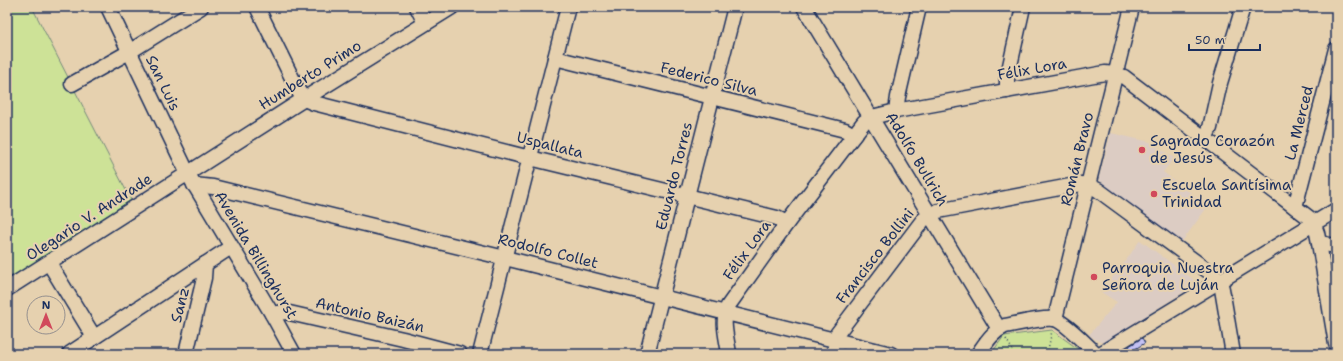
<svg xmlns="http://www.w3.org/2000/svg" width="1343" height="361" font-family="'Shantell Sans',sans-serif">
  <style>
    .built { fill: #dcccc3 }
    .green { fill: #cde297; stroke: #74887a }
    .building { fill: #c4c1f3; stroke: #1b2f5e }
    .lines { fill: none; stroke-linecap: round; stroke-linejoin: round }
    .minor-casing { stroke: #1b2f5e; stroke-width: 17 }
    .path { stroke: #1b2f5e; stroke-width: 1.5; stroke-dasharray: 1 3; stroke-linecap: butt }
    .minor { stroke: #e6d1af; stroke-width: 14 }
    .poi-dot { fill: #d1495b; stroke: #e6d1af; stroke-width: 1.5 }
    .labels { text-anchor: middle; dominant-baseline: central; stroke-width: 4; stroke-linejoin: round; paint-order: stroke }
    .street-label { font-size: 15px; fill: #1b2f5e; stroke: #e6d1af }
    .poi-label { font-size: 15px; fill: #1b2f5e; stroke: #e6d1af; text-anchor: start }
  </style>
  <rect width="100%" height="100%" fill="#e6d1af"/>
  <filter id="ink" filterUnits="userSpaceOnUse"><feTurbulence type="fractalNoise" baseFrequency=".025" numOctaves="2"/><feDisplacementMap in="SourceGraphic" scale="8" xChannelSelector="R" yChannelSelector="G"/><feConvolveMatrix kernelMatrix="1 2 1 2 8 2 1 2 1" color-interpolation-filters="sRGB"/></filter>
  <g filter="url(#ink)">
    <g class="built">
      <polygon points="1111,133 1150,142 1174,158 1163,172 1208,206 1181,243 1100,181 1099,178"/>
      <polygon points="1140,240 1193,279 1195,285 1104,342 1100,342 1089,335 1117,302 1101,292 1125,262"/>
    </g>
    <g class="green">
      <polygon points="7,7 32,7 131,200 7,282"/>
      <polygon points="1052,330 1085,354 991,354 1004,336"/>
    </g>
    <polygon class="building" points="1142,338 1145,343 1130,352 1129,346"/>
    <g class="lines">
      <defs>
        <g id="minor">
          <polyline points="108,7 188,174 272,314 294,354"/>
          <polyline points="257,7 299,92 304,99 314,103 530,158 777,218 787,223"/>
          <polyline points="417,7 425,23"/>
          <polyline points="804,7 999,329"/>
          <polyline points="555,58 845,130 854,135"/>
          <polyline points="72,84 129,52 201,7"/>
          <polyline points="1007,91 1007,79 1023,7"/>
          <polyline points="896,111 898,97 919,7"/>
          <polyline points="1205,139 1210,128 1220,83 1243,7"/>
          <polyline points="194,185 213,187 505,258 891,354"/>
          <polyline points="1295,207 1336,49"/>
          <polyline points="1319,243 1336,246"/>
          <polyline points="49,263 94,337"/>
          <polyline points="7,289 304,99 452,7"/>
          <polyline points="272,314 285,312 403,339 460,354"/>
          <polyline points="1055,319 1132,7"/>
          <polyline points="69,354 231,247"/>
          <polyline points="186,354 204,278 205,264"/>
          <polyline points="480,354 568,7"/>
          <polyline points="647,354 735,7"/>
          <path d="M729,354C727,338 721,321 728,306L787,223L864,122L872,117L896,111L1105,73L1115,74L1124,77L1312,220L1317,233L1319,243L1336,344"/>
          <polyline points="836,354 835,347 837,334 923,220 938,211 1081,184 1088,185 1098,190 1215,276 1220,281 1222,289 1233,354"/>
          <path d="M978,354C986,343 992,332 1005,326C1017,324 1042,317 1054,319C1064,321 1088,346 1096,354"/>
          <polyline points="1100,354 1336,210"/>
        </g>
      </defs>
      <use href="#minor" class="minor-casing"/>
      <g class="path">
        <polyline points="1006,339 1015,354"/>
        <polyline points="1047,354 1052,331"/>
      </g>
      <use href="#minor" class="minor"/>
    </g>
  </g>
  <g class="poi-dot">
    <circle cx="1142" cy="150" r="4"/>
    <circle cx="1154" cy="194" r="4"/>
    <circle cx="1094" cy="277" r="4"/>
  </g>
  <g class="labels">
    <g class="street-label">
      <text transform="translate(1032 69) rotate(-10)">Félix Lora</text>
      <text transform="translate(310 75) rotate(-32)">Humberto Primo</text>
      <text transform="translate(709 79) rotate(14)">Federico Silva</text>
      <text transform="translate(163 83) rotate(64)">San Luis</text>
      <text transform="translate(1299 123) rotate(-76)">La Merced</text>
      <text transform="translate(550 145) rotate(14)">Uspallata</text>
      <text transform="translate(917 159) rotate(59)">Adolfo Bullrich</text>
      <text transform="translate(1077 159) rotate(-76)">Román Bravo</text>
      <text transform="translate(674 176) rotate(-76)">Eduardo Torres</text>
      <text transform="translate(89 217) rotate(-33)">Olegario V. Andrade</text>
      <text transform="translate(747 250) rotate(-54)">Félix Lora</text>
      <text transform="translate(548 251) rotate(14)">Rodolfo Collet</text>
      <text transform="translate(256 255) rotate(59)">Avenida Billinghurst</text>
      <text transform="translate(875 256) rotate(-52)">Francisco Bollini</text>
      <text transform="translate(180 305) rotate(-76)">Sanz</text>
      <text transform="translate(370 315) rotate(13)">Antonio Baizán</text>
    </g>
    <g class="poi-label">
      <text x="1150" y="141">Sagrado Corazón<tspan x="1150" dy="17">de Jesús</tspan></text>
      <text x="1162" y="185">Escuela Santísima<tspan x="1162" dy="17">Trinidad</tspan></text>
      <text x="1102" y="268">Parroquia Nuestra<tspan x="1102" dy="17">Señora de Luján</tspan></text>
    </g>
  </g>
  <rect width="1343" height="361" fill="none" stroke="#e6d1af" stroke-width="24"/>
  <rect x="12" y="12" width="1319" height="337" fill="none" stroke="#1b2f5e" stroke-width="1.5" filter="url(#ink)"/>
  <g transform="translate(46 315)"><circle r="19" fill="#e6d1af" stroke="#95908f"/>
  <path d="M0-3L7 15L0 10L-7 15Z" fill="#d1495b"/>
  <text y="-6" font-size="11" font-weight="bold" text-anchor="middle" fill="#1b2f5e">N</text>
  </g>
  <path d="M1189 44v6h71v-6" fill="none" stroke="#1b2f5e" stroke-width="2"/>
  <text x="1195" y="44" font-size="12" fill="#1b2f5e" stroke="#e6d1af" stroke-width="3" paint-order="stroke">50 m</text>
</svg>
